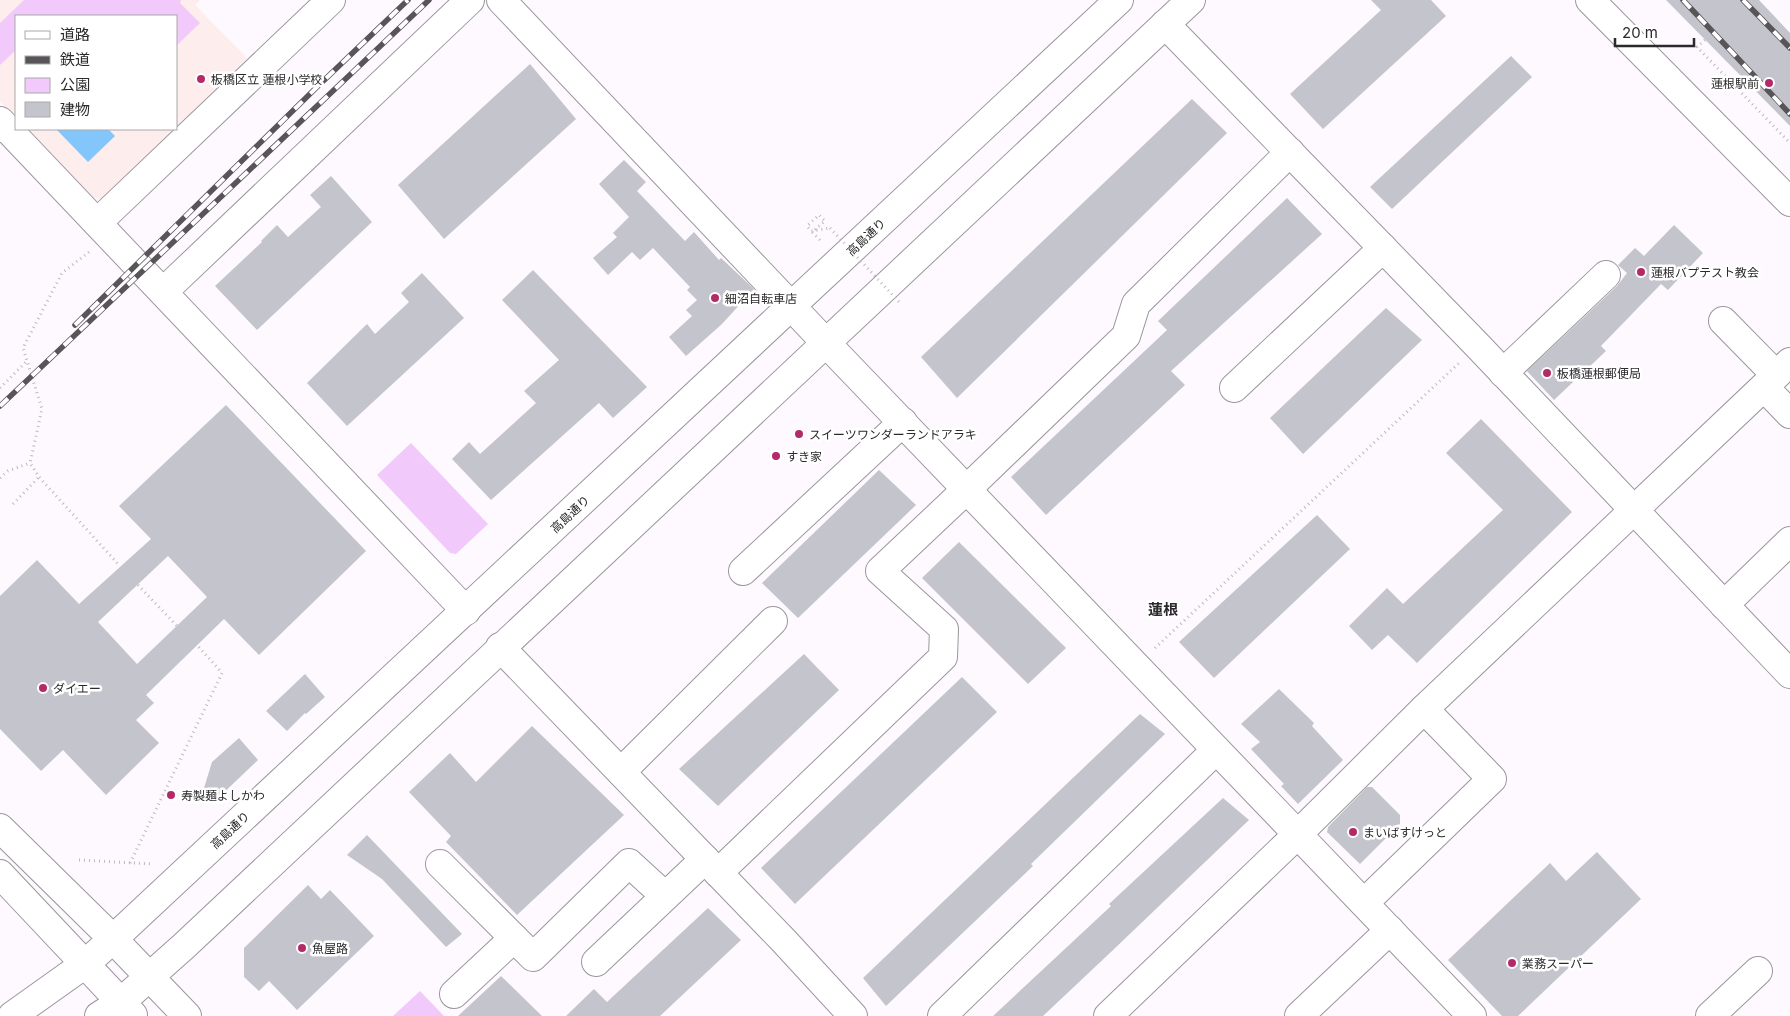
<svg xmlns="http://www.w3.org/2000/svg" width="1790" height="1016" font-family="Inter,'Noto Sans JP',sans-serif">
  <style>
    .education { fill: #fdeded }
    .park { fill: #f1cafb }
    .water { fill: #83c6fc }
    .building { fill: #c4c4cc; fill-rule: evenodd }
    .lines { fill: none; stroke-linecap: round; stroke-linejoin: round }
    .minor-casing { stroke: #9b969d; stroke-width: 30 }
    .major-casing { stroke: #9b969d; stroke-width: 30 }
    .path { stroke: #bcb8bd; stroke-width: 3; stroke-dasharray: 1 4; stroke-linecap: butt }
    .minor { stroke: #fff; stroke-width: 28 }
    .major { stroke: #fff; stroke-width: 28 }
    .rail-casing { stroke: #585558; stroke-width: 5.5 }
    .rail { stroke: #fff; stroke-width: 4; stroke-dasharray: 11; stroke-linecap: butt }
    .path-bridge { stroke: #bcb8bd; stroke-width: 3; stroke-dasharray: 1 4; stroke-linecap: butt }
    .poi-dot { fill: #b32a69; stroke: #fff; stroke-width: 2 }
    .labels { text-anchor: middle; dominant-baseline: central; stroke-width: 5; stroke-linejoin: round; paint-order: stroke }
    .poi-label { font-size: 12px; fill: #2b292b; stroke: #fff; text-anchor: start }
    .street-label { font-size: 12px; fill: #2b292b; stroke: #fff }
    .quarter-label { font-size: 15px; font-weight: bold; fill: #2b292b; stroke: #fff }
  </style>
  <rect width="100%" height="100%" fill="#fef9ff"/>
  <g class="education">
    <polygon points="0,0 200,0 195,5 247,58 176,127 176,16 16,16 16,118 0,101"/>
    <polygon points="27,129 175,129 102,199 94,198"/>
  </g>
  <g class="park">
    <polygon points="24,0 181,0 180,3 200,23 176,46 176,16 16,16 16,50 0,65 0,23"/>
    <polygon points="411,443 488,524 456,554 450,553 377,475"/>
    <polygon points="420,991 444,1016 393,1016"/>
  </g>
  <polygon class="water" points="56,129 108,129 115,136 88,162"/>
  <g class="building">
    <polygon points="1371,0 1431,0 1446,16 1323,129 1290,94 1381,10"/>
    <polygon points="1666,0 1759,0 1790,33 1790,126"/>
    <polygon points="1511,56 1532,77 1392,209 1370,187"/>
    <polygon points="530,64 576,119 444,239 398,185"/>
    <polygon points="1192,99 1227,133 957,398 921,357"/>
    <polygon points="624,160 646,182 637,191 685,241 694,232 719,260 721,258 754,289 722,324 686,356 669,337 692,316 686,310 697,300 687,290 690,287 653,248 640,260 632,252 608,275 593,258 617,237 613,233 629,217 599,184"/>
    <polygon points="331,176 372,222 257,330 215,286 262,242 261,241 277,225 288,237 321,207 310,195"/>
    <polygon points="1287,198 1322,234 1171,371 1185,385 1046,515 1011,477 1167,330 1158,321"/>
    <polygon points="1674,225 1703,253 1668,290 1661,284 1601,346 1606,351 1554,400 1527,371 1617,286 1627,273 1618,265 1635,248 1644,256"/>
    <polygon points="533,270 647,387 613,418 599,403 491,500 452,459 469,442 480,454 536,403 524,391 559,360 502,300"/>
    <polygon points="422,273 464,318 347,426 307,383 367,324 375,334 409,302 401,293"/>
    <polygon points="1386,308 1422,340 1303,454 1270,418"/>
    <path d="M226,405L366,551L259,655L224,619L146,695L154,703L136,720L159,743L106,795L63,750L41,771L0,729V596L37,560L79,604L151,539L119,506ZM168,556L207,597L137,664L98,622Z"/>
    <polygon points="1481,419 1572,512 1417,663 1388,635 1372,650 1349,626 1387,588 1403,604 1503,510 1446,453"/>
    <polygon points="879,470 916,505 798,618 762,583"/>
    <polygon points="1317,515 1350,549 1214,678 1179,642"/>
    <polygon points="959,542 1066,648 1028,684 922,578"/>
    <polygon points="804,654 839,690 718,806 679,769"/>
    <polygon points="305,674 325,697 306,714 305,713 287,731 266,711"/>
    <polygon points="962,677 997,712 795,904 761,868"/>
    <polygon points="1279,689 1314,723 1312,726 1343,760 1298,804 1281,786 1284,784 1251,749 1260,742 1241,724"/>
    <polygon points="1140,714 1165,734 1031,864 1033,866 886,1006 863,978"/>
    <polygon points="532,726 624,815 517,915 446,842 451,836 409,792 450,753 476,782"/>
    <polygon points="239,738 258,760 216,800 204,788 212,762"/>
    <polygon points="1367,787 1372,787 1400,815 1400,824 1360,864 1327,832 1328,827"/>
    <polygon points="1223,798 1249,820 1112,951 1043,1016 993,1016 1111,906 1109,904"/>
    <polygon points="367,835 462,934 446,947 382,879 347,855"/>
    <polygon points="1597,852 1641,899 1518,1016 1502,1016 1448,960 1550,863 1566,881"/>
    <polygon points="308,885 321,899 330,890 374,936 297,1010 269,981 259,991 244,977 244,948"/>
    <polygon points="708,908 741,940 660,1016 566,1016 594,989 607,1002"/>
    <polygon points="501,976 542,1016 458,1016"/>
  </g>
  <g class="lines">
    <defs>
      <g id="minor">
        <polyline points="501,0 826,343 1472,1016"/>
        <polyline points="1590,0 1790,202"/>
        <polyline points="1165,24 1478,346 1790,674"/>
        <polyline points="0,121 466,611"/>
        <polyline points="97,223 331,0"/>
        <polyline points="163,292 470,0"/>
        <polyline points="1723,321 1776,375"/>
        <polyline points="1503,373 1606,275"/>
        <polyline points="1764,387 1790,414"/>
        <polyline points="1234,388 1383,248"/>
        <polyline points="743,571 903,422"/>
        <polyline points="1724,605 1790,541"/>
        <polyline points="500,647 784,941 853,1016"/>
        <polyline points="621,772 773,621"/>
        <polyline points="440,864 533,957 629,863 665,896"/>
        <polyline points="718,873 943,657 944,629 880,571 967,489 1126,336 1136,304 1290,152"/>
        <polyline points="1364,903 1492,779 1424,709"/>
        <polyline points="596,962 705,859"/>
        <polyline points="454,994 514,938"/>
        <polyline points="942,1016 1216,750"/>
        <polyline points="1108,1016 1298,834 1424,709 1790,362"/>
        <polyline points="1299,1016 1390,930"/>
        <polyline points="1710,1016 1758,971"/>
      </g>
      <g id="major">
        <polyline points="0,828 113,939 187,1016"/>
        <polyline points="0,874 133,1015"/>
        <polyline points="12,1016 85,964 113,939 1119,0"/>
        <polyline points="99,1016 121,1002 184,946 1191,0"/>
      </g>
    </defs>
    <use href="#minor" class="minor-casing"/>
    <use href="#major" class="major-casing"/>
    <g class="path">
      <polyline points="1705,40 1697,47 1790,143"/>
      <polyline points="820,240 812,232 825,221 819,215 807,226 811,231 830,228"/>
      <polyline points="89,252 62,273 23,348 42,409 30,463 39,477 119,565"/>
      <polyline points="0,388 27,361"/>
      <polyline points="0,478 8,471 30,463"/>
      <polyline points="13,504 39,477"/>
      <polyline points="138,585 177,626"/>
      <polyline points="1155,648 1459,363"/>
      <polyline points="79,860 153,864"/>
      <polyline points="130,863 222,673 198,646"/>
    </g>
    <use href="#minor" class="minor"/>
    <use href="#major" class="major"/>
    <defs>
      <g id="rail">
        <polyline points="1683,0 1790,114"/>
        <polyline points="1743,0 1790,48"/>
        <polyline points="75,325 318,86 408,0"/>
        <polyline points="0,406 429,0"/>
      </g>
    </defs>
    <use href="#rail" class="rail-casing"/>
    <use href="#rail" class="rail"/>
    <polyline class="path-bridge" points="830,228 901,304"/>
  </g>
  <g class="poi-dot">
    <circle cx="201" cy="79" r="5"/>
    <circle cx="1769" cy="83" r="5"/>
    <circle cx="1641" cy="272" r="5"/>
    <circle cx="715" cy="298" r="5"/>
    <circle cx="1547" cy="373" r="5"/>
    <circle cx="799" cy="434" r="5"/>
    <circle cx="776" cy="456" r="5"/>
    <circle cx="43" cy="688" r="5"/>
    <circle cx="171" cy="795" r="5"/>
    <circle cx="1353" cy="832" r="5"/>
    <circle cx="302" cy="948" r="5"/>
    <circle cx="1512" cy="963" r="5"/>
  </g>
  <g class="labels">
    <g class="poi-label">
      <text x="211" y="79">板橋区立 蓮根小学校</text>
      <text x="1759" y="83" text-anchor="end">蓮根駅前</text>
      <text x="1651" y="272">蓮根バプテスト教会</text>
      <text x="725" y="298">細沼自転車店</text>
      <text x="1557" y="373">板橋蓮根郵便局</text>
      <text x="809" y="434">スイーツワンダーランドアラキ</text>
      <text x="786" y="456">すき家</text>
      <text x="53" y="688">ダイエー</text>
      <text x="181" y="795">寿製麺よしかわ</text>
      <text x="1363" y="832">まいばすけっと</text>
      <text x="312" y="948">魚屋路</text>
      <text x="1522" y="963">業務スーパー</text>
    </g>
    <g class="street-label">
      <text transform="translate(866 237) rotate(-43)">高島通り</text>
      <text transform="translate(570 514) rotate(-43)">高島通り</text>
      <text transform="translate(230 830) rotate(-43)">高島通り</text>
    </g>
    <g class="quarter-label">
      <text x="1163" y="609">蓮根</text>
    </g>
  </g>
  <rect x="15" y="15" width="162" height="115" fill="#ffffff" stroke="#aaa9aa"/>
  <rect x="25" y="31" width="25" height="8" fill="#ffffff" stroke="#aaa9aa"/>
  <text x="60" y="40" font-size="15" fill="#2b292b">道路</text>
  <rect x="25" y="56" width="25" height="8" fill="#585558" stroke="#aaa9aa"/>
  <text x="60" y="65" font-size="15" fill="#2b292b">鉄道</text>
  <rect x="25" y="78" width="25" height="15" fill="#f1cafb" stroke="#aaa9aa"/>
  <text x="60" y="90" font-size="15" fill="#2b292b">公園</text>
  <rect x="25" y="102" width="25" height="15" fill="#c4c4cc" stroke="#aaa9aa"/>
  <text x="60" y="115" font-size="15" fill="#2b292b">建物</text>
  <path d="M1615 38v8h79v-8" fill="none" stroke="#2b292b" stroke-width="2.5"/>
  <text x="1622" y="38" font-size="15" fill="#2b292b" stroke="#ffffff" stroke-width="4" paint-order="stroke">20 m</text>
</svg>
